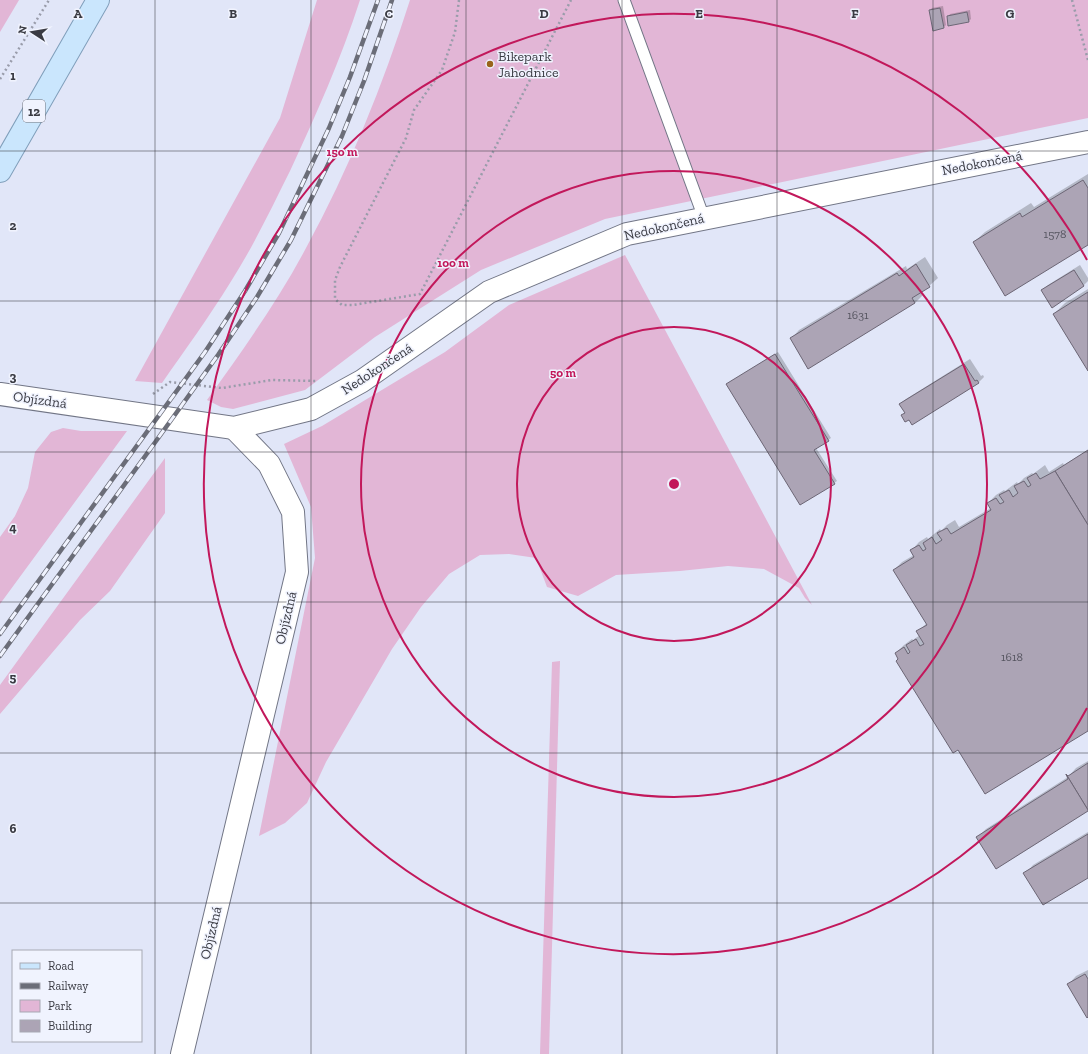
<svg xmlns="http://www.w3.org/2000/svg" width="1088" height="1054" font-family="'Zilla Slab',serif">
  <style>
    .green { fill: #e2b6d6; fill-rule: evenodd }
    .shadow { fill: #0003 }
    .building { fill: #aca4b5; stroke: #6c6675 }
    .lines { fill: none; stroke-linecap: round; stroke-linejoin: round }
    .service-casing { stroke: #727686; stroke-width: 13 }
    .minor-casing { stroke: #727686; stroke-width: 24 }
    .tertiary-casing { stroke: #727686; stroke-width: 24 }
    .primary-casing { stroke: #809fbb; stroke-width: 24 }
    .path { stroke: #999caa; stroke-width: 2.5; stroke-dasharray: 2 3; stroke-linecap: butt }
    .service { stroke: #fff; stroke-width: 11 }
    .minor { stroke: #fff; stroke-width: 22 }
    .tertiary { stroke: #fff; stroke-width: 22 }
    .primary { stroke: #cae6fd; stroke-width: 22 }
    .rail-casing { stroke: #6b6d78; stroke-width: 4.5 }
    .rail { stroke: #f0f3fe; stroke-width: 3; stroke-dasharray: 9; stroke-linecap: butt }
    .grid { fill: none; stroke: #3a3b43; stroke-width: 1; stroke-opacity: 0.55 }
    .ring { fill: none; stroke: #c2185b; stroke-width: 2 }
    .poi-dot { fill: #99641b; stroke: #f0f3fe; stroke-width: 1.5 }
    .labels { text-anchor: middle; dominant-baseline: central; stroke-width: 3; stroke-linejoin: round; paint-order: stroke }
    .number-label { font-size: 12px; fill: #565560 }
    .shield { fill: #f0f3fe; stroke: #71727b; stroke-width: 1 }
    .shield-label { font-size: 13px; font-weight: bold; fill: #3a3b43 }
    .poi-label { font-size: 14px; fill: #3a3b43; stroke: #f0f3fe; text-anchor: start }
    .street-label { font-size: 14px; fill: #3a3b43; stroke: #f0f3fe }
    .grid-label { font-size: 13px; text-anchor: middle; font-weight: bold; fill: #3a3b43; stroke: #f0f3fe; stroke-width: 3; stroke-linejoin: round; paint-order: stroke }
    .centre { fill: #c2185b; stroke: #f0f3fe; stroke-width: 2 }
    .ring-label { font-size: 12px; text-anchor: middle; font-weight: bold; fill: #c2185b; stroke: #f0f3fe; stroke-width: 3; stroke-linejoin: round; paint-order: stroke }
  </style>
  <rect width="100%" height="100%" fill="#e1e6f8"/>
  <g class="green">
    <polygon points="0,0 19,0 0,32"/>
    <path d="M317,0H360C341,59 316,115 290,171C271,209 253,247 230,283C209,317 185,350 162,383L135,381L280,118Z"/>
    <path d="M410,0H1088V118L605,219L481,270L375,337L305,390L233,409L221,407L207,400C242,351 278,301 306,248C349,169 383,85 410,0ZM940,8L944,28L933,31L929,10ZM967,12L969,22L948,26L947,16Z"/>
    <polygon points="625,255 812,605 805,598 799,588 764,569 728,566 680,571 616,575 578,596 547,587 536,558 509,554 480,555 449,574 421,607 392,649 326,762 307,803 285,823 259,836 315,558 311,507 284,444 322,426 445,352 509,305"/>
    <polygon points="63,428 81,431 127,431 0,604 0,537 15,516 28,488 35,452 51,432"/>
    <polygon points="165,458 165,513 110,591 80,620 0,714 0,685"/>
    <polygon points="560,661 549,1054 540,1054 552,662"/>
  </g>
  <g class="shadow">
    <polygon points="943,6 946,25 944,27 930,10 932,8"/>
    <polygon points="970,10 971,19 969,21 948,17 950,14"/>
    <polygon points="1088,174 1088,244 974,242 985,232 1031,203 1034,207"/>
    <polygon points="925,257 938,278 929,286 921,291 923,295 915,303 791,339 799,330 906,266 907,269"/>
    <polygon points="1080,265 1088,278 1088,281 1084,285 1052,306 1042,290 1048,285"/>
    <polygon points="1088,289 1088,369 1054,314 1065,303"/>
    <polygon points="778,352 831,438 816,448 837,481 834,483 727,384"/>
    <polygon points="970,359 981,376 983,375 984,377 979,382 909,418 902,415 905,412 900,404 906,399"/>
    <polygon points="1088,450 1088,730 899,659 896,653 904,645 912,639 913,640 920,635 917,632 927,623 894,570 902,562 914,555 911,551 919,542 927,537 928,539 940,529 941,531 947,525 955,520 959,527 991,508 988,503 996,495 1004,490 1005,491 1017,482 1018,484 1024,478 1032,473 1033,474 1045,465 1049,472 1063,463 1064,465"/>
    <polygon points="1088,761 1088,809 978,837 986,829 1068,777 1076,768"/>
    <polygon points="1088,832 1088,877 1025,874 1033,865"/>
    <polygon points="1088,970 1088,1016 1068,985 1076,976"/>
  </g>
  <g class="building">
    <polygon points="940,8 944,28 933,31 929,10"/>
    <polygon points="967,12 969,22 948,26 947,16"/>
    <polygon points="1083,180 1088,188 1088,245 1005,296 973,242 1020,213 1022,217"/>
    <polygon points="916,264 930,287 912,298 915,303 808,369 790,338 897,273 899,276"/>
    <polygon points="1074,270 1084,286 1052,308 1041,290"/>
    <polygon points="1088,292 1088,371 1053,314"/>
    <polygon points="775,354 829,441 814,450 835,484 800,505 726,384"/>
    <polygon points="964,364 975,381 977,380 979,383 912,425 909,420 905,422 901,415 905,413 899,404"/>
    <polygon points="1088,450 1088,525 1055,471"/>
    <polygon points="1055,471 1088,525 1088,731 985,794 958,750 953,753 896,661 898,659 895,653 904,647 908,654 910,652 906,645 916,639 920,646 924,644 916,631 927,625 893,570 914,557 910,550 919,545 923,551 926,549 923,543 932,537 936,544 942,540 937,533 947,528 951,534 991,510 987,503 996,498 1000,504 1004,502 999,495 1009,490 1013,497 1018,493 1014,486 1024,481 1028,487 1031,485 1027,478 1036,473 1040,479"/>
    <polygon points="1088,763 1088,810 1066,774 1068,776"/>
    <polygon points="1066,774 1088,810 1088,811 996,869 976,837 1068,779"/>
    <polygon points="1088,834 1088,878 1043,905 1023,873"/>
    <polygon points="1085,974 1088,979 1088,1017 1087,1018 1067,984"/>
  </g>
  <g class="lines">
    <defs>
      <polyline id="service" points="624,0 704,218"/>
      <polyline id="minor" points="182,1054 297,572 293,512 269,464 234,428"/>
      <polyline id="tertiary" points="0,394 234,428 311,409 362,381 489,292 627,234 1088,142"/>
      <polyline id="primary" points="0,171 98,0"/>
    </defs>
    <use href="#service" class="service-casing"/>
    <use href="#minor" class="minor-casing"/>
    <use href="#tertiary" class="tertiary-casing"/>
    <use href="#primary" class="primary-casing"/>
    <g class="path">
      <polyline points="459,0 455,32 442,70 414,110 406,138 340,267 335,280 335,299 342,305 353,305 420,294 571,0"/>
      <polyline points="1072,0 1088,60"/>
      <polyline points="0,79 49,0"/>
      <polyline points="153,394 170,382 222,388 272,380 316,381"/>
    </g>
    <use href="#service" class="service"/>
    <use href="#minor" class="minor"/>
    <use href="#tertiary" class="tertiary"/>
    <use href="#primary" class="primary"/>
    <defs>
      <g id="rail">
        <polyline points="0,634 205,352 245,291 279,233 329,128 350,77 378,0"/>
        <polyline points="0,656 151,448 218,355 257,297 291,240 342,136 364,81 392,0"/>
      </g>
    </defs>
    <use href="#rail" class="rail-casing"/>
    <use href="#rail" class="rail"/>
  </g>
  <path class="grid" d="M155,0V1054M311,0V1054M466,0V1054M622,0V1054M777,0V1054M933,0V1054M0,151H1088M0,301H1088M0,452H1088M0,602H1088M0,753H1088M0,903H1088"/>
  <g class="ring">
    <circle cx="674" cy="484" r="157"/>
    <circle cx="674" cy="484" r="313"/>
    <path d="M1087 708A470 470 0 1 1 1087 260"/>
  </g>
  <circle class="poi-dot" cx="490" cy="64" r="4"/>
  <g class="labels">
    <g class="number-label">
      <text x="1055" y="234">1578</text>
      <text x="858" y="315">1631</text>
      <text x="1012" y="657">1618</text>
    </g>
    <rect class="shield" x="23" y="100" width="22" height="22" rx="3"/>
    <g class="shield-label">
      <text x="34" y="111">12</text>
    </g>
    <g class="poi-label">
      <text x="498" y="56">Bikepark<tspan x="498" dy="16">Jahodnice</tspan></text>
    </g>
    <g class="street-label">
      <text transform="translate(982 163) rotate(-11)">Nedokončená</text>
      <text transform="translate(664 227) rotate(-13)">Nedokončená</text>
      <text transform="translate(377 369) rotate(-33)">Nedokončená</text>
      <text transform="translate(40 400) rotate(8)">Objízdná</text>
      <text transform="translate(286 618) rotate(-77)">Objízdná</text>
      <text transform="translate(211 933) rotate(-77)">Objízdná</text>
    </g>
  </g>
  <g class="grid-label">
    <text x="78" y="18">A</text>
    <text x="233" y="18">B</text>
    <text x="389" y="18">C</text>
    <text x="544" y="18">D</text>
    <text x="699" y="18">E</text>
    <text x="855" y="18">F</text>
    <text x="1010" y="18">G</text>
    <text x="13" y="80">1</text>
    <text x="13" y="230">2</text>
    <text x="13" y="381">3</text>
    <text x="13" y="532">4</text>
    <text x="13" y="682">5</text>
    <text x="13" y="833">6</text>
  </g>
  <circle cx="674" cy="484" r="6" class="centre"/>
  <g class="ring-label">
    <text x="342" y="156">150 m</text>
    <text x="453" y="267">100 m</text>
    <text x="563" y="377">50 m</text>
  </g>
  <rect x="12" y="950" width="130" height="92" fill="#f0f3fe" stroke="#a7a9b3"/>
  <rect x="20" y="963" width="20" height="6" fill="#cae6fd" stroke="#a7a9b3"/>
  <text x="48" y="970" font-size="12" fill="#3a3b43">Road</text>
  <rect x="20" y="983" width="20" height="6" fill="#6b6d78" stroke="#a7a9b3"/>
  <text x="48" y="990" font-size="12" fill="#3a3b43">Railway</text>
  <rect x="20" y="1000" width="20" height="12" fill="#e2b6d6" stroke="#a7a9b3"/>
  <text x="48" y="1010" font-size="12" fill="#3a3b43">Park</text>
  <rect x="20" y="1020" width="20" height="12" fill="#aca4b5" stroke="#a7a9b3"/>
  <text x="48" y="1030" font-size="12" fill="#3a3b43">Building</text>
  <g transform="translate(32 32) rotate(282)" stroke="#f0f3fe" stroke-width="3" paint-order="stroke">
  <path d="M0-3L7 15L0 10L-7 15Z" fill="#3a3b43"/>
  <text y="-6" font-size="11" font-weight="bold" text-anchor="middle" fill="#3a3b43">N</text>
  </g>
</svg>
